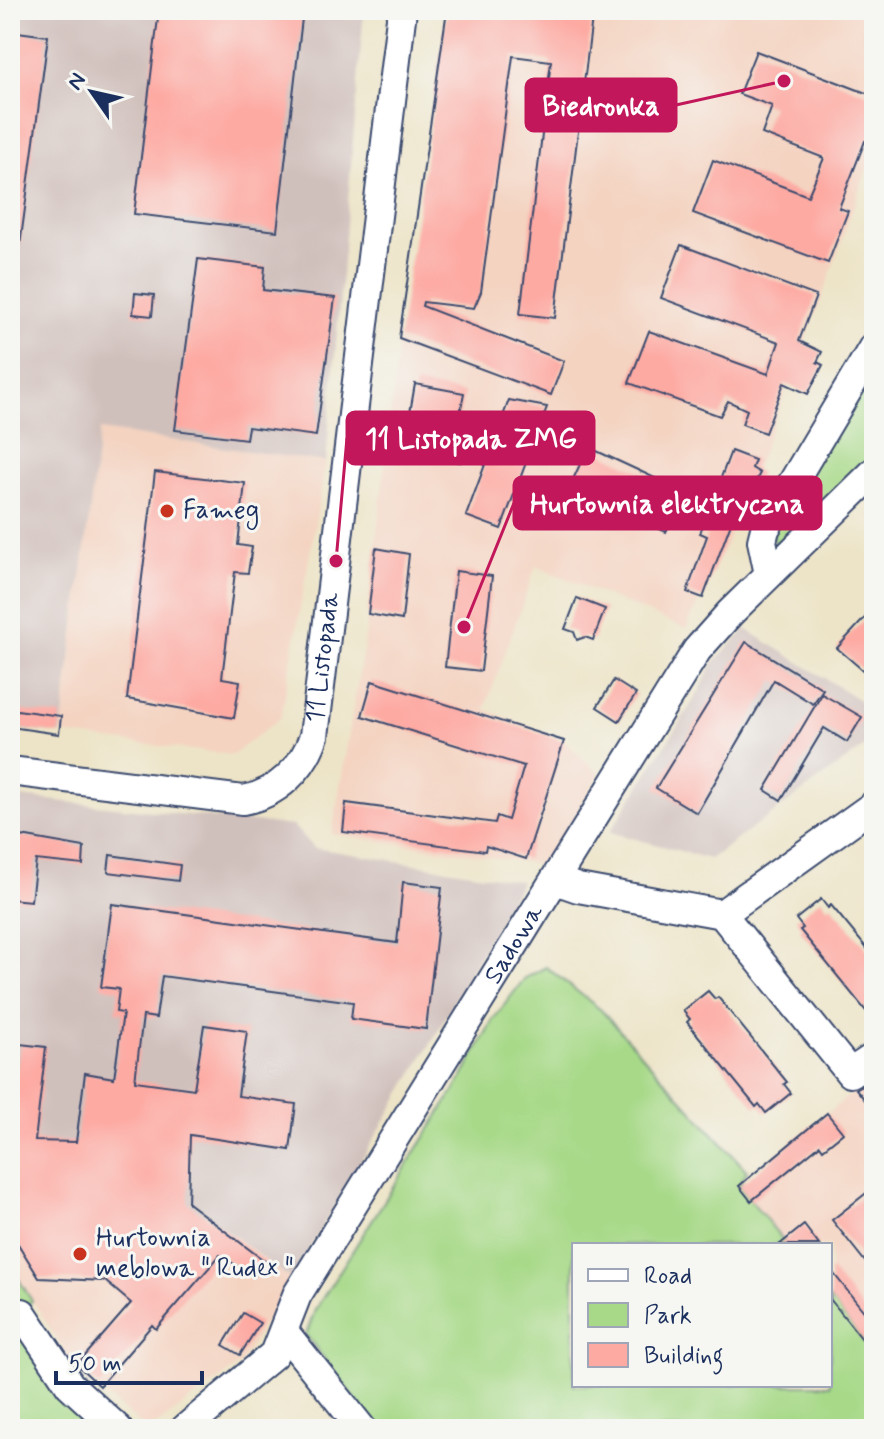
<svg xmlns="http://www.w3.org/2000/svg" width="884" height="1439" font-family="Mynerve,sans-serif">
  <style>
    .built { fill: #f4d3c1 }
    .industrial { fill: #d0c0bc }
    .green { fill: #a7d988; stroke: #618473; stroke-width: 2 }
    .building { fill: #fdaaa3 }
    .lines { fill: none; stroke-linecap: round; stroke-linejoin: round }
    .minor-casing { stroke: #3a4a6e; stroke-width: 32 }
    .minor { stroke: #fff; stroke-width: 28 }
    .poi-dot { fill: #c8321e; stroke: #f6f6f2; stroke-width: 3 }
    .labels { text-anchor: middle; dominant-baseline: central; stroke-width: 6; stroke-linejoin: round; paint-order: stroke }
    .poi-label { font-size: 26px; fill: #1b2f5e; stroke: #f6f6f2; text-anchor: start }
    .street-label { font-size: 26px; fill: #1b2f5e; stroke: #f6f6f2 }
    .leader { fill: none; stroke: #c2185b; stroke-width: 3 }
    .callout-dot { fill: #c2185b; stroke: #f6f6f2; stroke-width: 3 }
    .callout { fill: #c2185b; stroke: #c2185b; stroke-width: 3 }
    .callout-label { font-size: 28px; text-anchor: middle; font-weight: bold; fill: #fff }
  </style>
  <rect width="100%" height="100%" fill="#f6f6f2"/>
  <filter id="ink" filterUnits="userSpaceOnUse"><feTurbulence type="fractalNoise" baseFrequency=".0125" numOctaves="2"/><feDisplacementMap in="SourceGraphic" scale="16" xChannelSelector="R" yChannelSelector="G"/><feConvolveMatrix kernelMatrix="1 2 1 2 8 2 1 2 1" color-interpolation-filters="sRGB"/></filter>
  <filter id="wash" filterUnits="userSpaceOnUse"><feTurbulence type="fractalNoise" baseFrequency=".006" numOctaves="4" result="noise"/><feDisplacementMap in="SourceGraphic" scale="32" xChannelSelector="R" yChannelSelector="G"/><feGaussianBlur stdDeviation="1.8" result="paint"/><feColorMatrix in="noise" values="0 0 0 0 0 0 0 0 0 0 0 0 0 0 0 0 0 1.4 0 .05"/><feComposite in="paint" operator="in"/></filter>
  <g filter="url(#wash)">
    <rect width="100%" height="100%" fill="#ede4c7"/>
    <g class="built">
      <polygon points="447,10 874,10 874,148 824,292 729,538 686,629 536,566 485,709 564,741 600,774 546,865 332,834 366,632 399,338"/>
      <polygon points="100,430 326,462 281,717 233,755 61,734"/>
      <polygon points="874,1075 874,1354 830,1299 830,1245 787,1245 739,1186"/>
      <polygon points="205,1214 291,1279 240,1364 151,1429 146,1429 77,1371 10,1265 10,1229"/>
    </g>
    <g class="industrial">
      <polygon points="10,10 364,10 326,462 100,430 61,734 10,729"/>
      <polygon points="746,629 874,709 874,740 710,859 610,832 699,692 713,663"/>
      <polygon points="10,796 293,826 314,848 521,881 438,1031 291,1279 205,1214 190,1231 10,1229"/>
    </g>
    <g class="green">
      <polygon points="874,356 874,458 784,546 776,546 772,532"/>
      <polygon points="546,967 601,1010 747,1171 739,1186 787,1245 574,1245 574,1385 830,1385 830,1299 874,1354 874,1429 378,1429 306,1335 315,1310 463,1077 492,1021 525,978"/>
      <polygon points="10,1265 32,1301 14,1316 107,1429 10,1429"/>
    </g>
    <g id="blocks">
      <g class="building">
        <polygon points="159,10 303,10 277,231 134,214"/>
        <polygon points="447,10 593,10 555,318 520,314 551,61 513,56 481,292 474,308 423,302 422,306 564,361 551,395 399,338"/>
        <polygon points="10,31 48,36 20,246 10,245"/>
        <polygon points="756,51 874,96 874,144 865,141 839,208 848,211 828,263 693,213 713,160 808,196 824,158 762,134 772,106 739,94"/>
        <polygon points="681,245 816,296 799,341 822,352 817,362 823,365 808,394 784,383 765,433 742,424 747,410 728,401 720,416 629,383 649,331 768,374 779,342 661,298"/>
        <polygon points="198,259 265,267 263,290 335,298 316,436 248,427 246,439 175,430"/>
        <polygon points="135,293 154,295 152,316 133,314"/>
        <polygon points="415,384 464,393 456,434 466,436 460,462 407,452 413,425 408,424"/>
        <polygon points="509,400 547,407 501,529 466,516"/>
        <polygon points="588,447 685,492 666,532 569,488"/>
        <polygon points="731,451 755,460 752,468 760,473 750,492 744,488 703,598 687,592 707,536 700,533"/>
        <polygon points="155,472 245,483 238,545 252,547 248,573 235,572 222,678 240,681 234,718 127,699"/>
        <polygon points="376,548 409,554 402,620 368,614"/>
        <polygon points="456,571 492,576 481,671 445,667"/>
        <polygon points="577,598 605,609 593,640 585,637 577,640 574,632 565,629"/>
        <polygon points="874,608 874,680 837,648"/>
        <polygon points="746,642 823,689 813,704 774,680 697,813 656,788"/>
        <polygon points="614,680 636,694 619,721 597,707"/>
        <polygon points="372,681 564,741 526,859 486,846 485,851 343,832 346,803 495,823 497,816 508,820 524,766 362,716"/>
        <polygon points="822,694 862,717 847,742 824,728 781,800 765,790"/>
        <polygon points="10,709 61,716 59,734 10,727"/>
        <polygon points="10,834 84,847 83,865 36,860 31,901 10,899"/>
        <polygon points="110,855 180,865 178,881 108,872"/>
        <polygon points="403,882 442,887 426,1029 351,1019 353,1002 162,976 156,1018 143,1016 135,1081 194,1089 204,1025 247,1031 238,1096 296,1104 290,1150 190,1135 188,1203 266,1262 254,1277 220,1255 156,1329 152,1325 100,1386 77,1365 131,1303 105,1281 39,1278 10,1231 10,1122 20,1044 46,1047 35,1141 76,1142 85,1073 114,1078 123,1013 116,1012 119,989 101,987 112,904 397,943"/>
        <polygon points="821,899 828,908 831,905 874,957 874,1021 800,930 803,928 796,919"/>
        <polygon points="708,991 715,999 718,997 787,1082 784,1084 791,1093 766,1113 759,1104 756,1107 687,1022 690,1019 683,1011"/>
        <polygon points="874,1077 874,1111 856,1089"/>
        <polygon points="827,1113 843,1133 823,1149 820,1145 751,1201 739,1186"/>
        <polygon points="874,1187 874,1273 832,1220"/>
        <polygon points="804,1225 819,1245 779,1245"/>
        <polygon points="830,1269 874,1324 874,1354 830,1299"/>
        <polygon points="243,1313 260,1323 240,1355 223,1345"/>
      </g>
    </g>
  </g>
  <g filter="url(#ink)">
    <use href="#blocks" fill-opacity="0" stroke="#3a4a6e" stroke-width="2"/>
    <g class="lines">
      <defs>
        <g id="minor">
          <polyline points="769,574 762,541 765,529 874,346"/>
          <path id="s1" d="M10,771L243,800C277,794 303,769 314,736L402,10"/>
          <polyline points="555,880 578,888 722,914 850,1073 874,1057"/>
          <polyline points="722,914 874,805"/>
          <polyline points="22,1313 70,1385 118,1429"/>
          <polyline points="285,1333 362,1429"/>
          <path id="s2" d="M185,1429L274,1354L297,1295L697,650L730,613L874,472"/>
        </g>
      </defs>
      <use href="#minor" class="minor-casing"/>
      <use href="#minor" class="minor"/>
    </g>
  </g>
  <g class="poi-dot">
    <circle cx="167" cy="511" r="8"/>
    <circle cx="80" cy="1254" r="8"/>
  </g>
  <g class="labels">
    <g class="poi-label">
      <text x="183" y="511">Fameg</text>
      <text x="96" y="1239">Hurtownia<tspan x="96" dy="30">meblowa " Rudex "</tspan></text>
    </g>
    <g class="street-label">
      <text stroke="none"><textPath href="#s1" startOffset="414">11 Listopada</textPath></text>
      <text stroke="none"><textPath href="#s2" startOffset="592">Sadowa</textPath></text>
    </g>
  </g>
  <path class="leader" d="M784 81L676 105M336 561L347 438M464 627L514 503"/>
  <g class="callout-dot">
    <circle cx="784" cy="81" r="8"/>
    <circle cx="336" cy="561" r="8"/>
    <circle cx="464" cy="627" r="8"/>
  </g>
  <g class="callout">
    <rect x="526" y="79" width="150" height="52" rx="8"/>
    <rect x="347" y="412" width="247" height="52" rx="8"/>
    <rect x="514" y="477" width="307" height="52" rx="8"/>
  </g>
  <g class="callout-label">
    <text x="601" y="115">Biedronka</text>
    <text x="471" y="448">11 Listopada ZMG</text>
    <text x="667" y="513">Hurtownia elektryczna</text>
  </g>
  <rect width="884" height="1439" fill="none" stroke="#f6f6f2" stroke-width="40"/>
  <rect x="572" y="1243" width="260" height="144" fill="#f6f6f2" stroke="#9ea6b7" stroke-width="2"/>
  <rect x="588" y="1269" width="40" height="12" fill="#ffffff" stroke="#9ea6b7" stroke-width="2"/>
  <text x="644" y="1283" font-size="24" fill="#1b2f5e">Road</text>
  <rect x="588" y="1303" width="40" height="24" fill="#a7d988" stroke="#9ea6b7" stroke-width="2"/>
  <text x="644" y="1323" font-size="24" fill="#1b2f5e">Park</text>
  <rect x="588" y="1343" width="40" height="24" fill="#fdaaa3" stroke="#9ea6b7" stroke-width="2"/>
  <text x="644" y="1363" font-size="24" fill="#1b2f5e">Building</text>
  <g transform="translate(92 92) rotate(304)" stroke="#f6f6f2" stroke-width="6" paint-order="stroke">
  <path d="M0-6L14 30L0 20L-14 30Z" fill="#1b2f5e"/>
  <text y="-12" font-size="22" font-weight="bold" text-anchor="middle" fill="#1b2f5e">N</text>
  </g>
  <path d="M56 1371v12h146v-12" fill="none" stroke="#1b2f5e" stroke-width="4"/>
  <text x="68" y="1371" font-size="24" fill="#1b2f5e" stroke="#f6f6f2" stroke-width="6" paint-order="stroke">50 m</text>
</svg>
